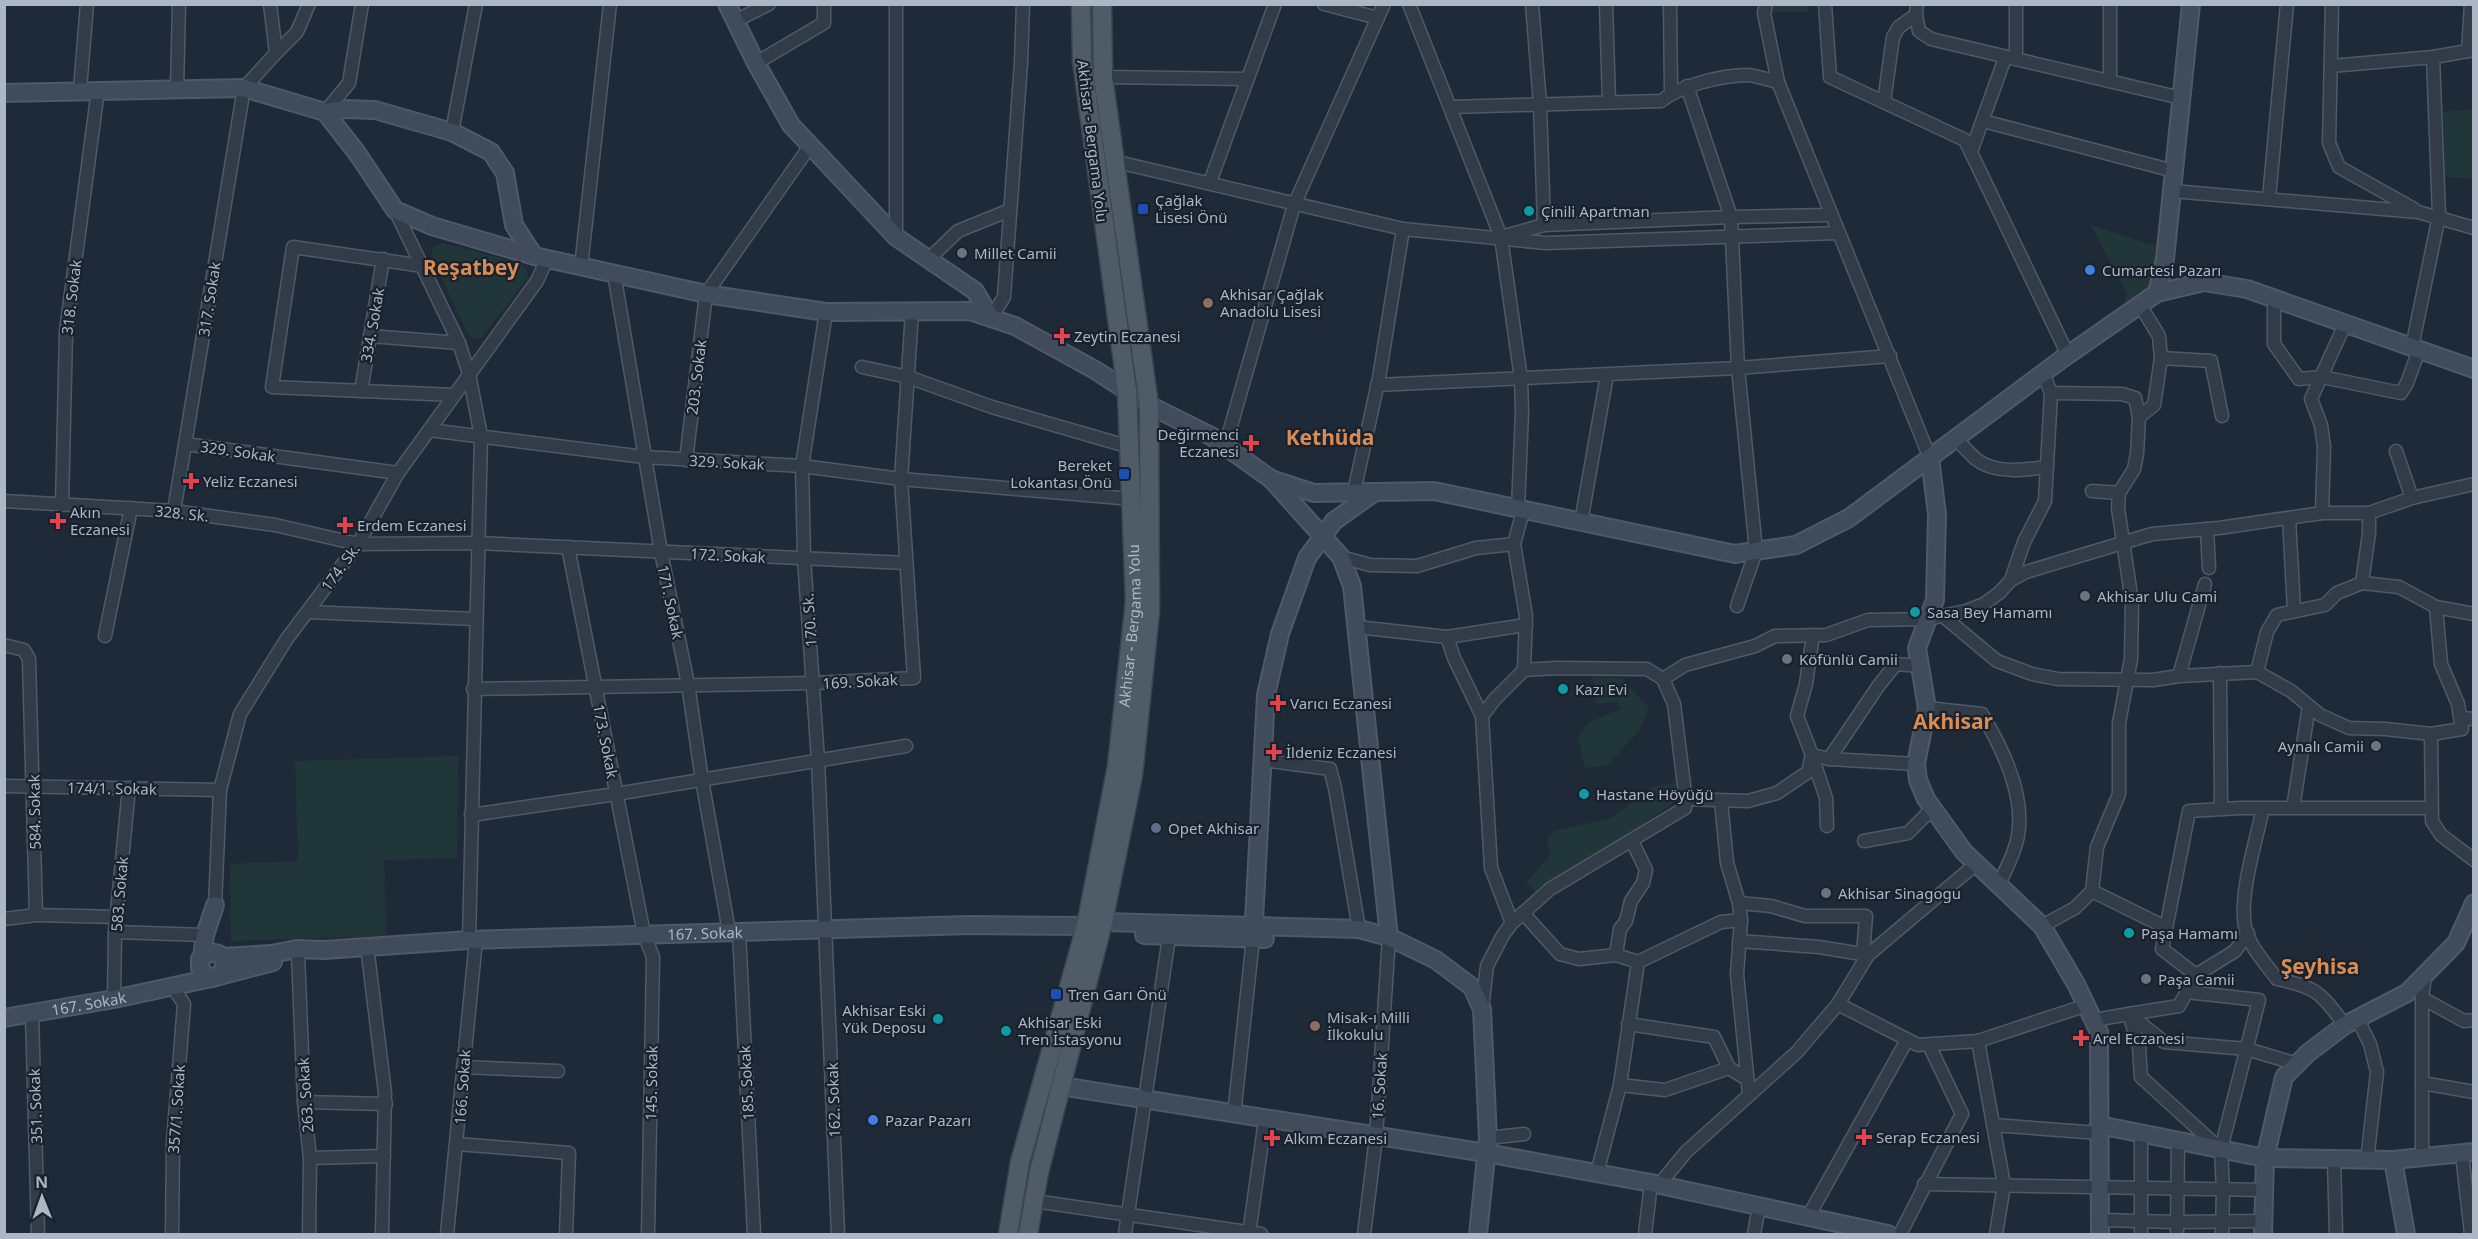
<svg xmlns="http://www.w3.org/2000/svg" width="2478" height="1239" font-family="'Noto Sans',sans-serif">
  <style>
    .green { fill: #213639 }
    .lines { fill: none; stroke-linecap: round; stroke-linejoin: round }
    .street-casing { stroke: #505966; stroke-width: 15 }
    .secondary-casing { stroke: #505966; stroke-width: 20 }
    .primary-casing { stroke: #3c4551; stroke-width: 21 }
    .street { stroke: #323c48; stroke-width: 12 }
    .secondary { stroke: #404b5b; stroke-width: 16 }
    .primary { stroke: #505b68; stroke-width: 18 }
    .transit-dot { fill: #1a4fb4; stroke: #18212c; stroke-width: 2 }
    .culture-dot { fill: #0f9aa8; stroke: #18212c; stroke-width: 2 }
    .worship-dot { fill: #6b7280; stroke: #18212c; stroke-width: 2 }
    .shop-dot { fill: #3f7fe0; stroke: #18212c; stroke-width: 2 }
    .education-dot { fill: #8d6e63; stroke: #18212c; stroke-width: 2 }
    .health-dot { fill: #e0444e; stroke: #18212c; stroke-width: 2 }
    .service-dot { fill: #5c6f8a; stroke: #18212c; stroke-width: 2 }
    .labels { text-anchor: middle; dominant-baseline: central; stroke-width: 4.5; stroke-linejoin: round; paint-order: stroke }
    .street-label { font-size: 15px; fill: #acb6c5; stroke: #18212c }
    .poi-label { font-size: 15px; fill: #acb6c5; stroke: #18212c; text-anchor: start }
    .district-label { font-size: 21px; font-weight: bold; fill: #d78c55; stroke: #18212c }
  </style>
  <rect width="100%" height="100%" fill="#1f2a38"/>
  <g class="green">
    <polygon points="1771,5 1808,5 1808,12 1769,12"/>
    <polygon points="2473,109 2473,179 2445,177 2443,112"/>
    <polygon points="2091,225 2162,248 2158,284 2125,308 2126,293"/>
    <polygon points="442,243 521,263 527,270 528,278 482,337 476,339 469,336 431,257 433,247"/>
    <polygon points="1593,677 1621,678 1649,708 1638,732 1606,766 1585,768 1578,736 1589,722 1621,709 1617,702 1596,704"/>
    <polygon points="458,756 457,858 384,860 386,936 231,941 230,864 298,861 295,761"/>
    <polygon points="1676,782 1676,801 1601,854 1536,892 1526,882 1551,855 1547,840 1554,831 1611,818 1653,787"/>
  </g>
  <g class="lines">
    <defs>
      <g id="street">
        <polyline points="1324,4 1378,18"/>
        <polyline points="1409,4 1501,237 1521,379 1522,411 1518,509"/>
        <polyline points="1532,4 1540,104 1544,225"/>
        <polyline points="1606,4 1609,102"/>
        <polyline points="1670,4 1671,93"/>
        <polyline points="1766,4 1764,13 1778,82 1930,458"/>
        <polyline points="1825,4 1830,77 1965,140 2068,355"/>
        <polyline points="1917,4 1916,15 1919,31 1931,39 2181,98"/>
        <polyline points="2016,4 2016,59"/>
        <polyline points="2332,4 2329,143 2339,167 2414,209"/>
        <polyline points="735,21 769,4"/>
        <polyline points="2468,51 2471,4"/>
        <polyline points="276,53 297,32 309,4"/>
        <polyline points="756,63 824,23 824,4"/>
        <polyline points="2331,66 2433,57 2474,50"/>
        <polyline points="1103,77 1246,79"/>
        <polyline points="2110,80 2110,4"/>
        <polyline points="1687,86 1731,217 1738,368 1756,551 1737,606"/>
        <polyline points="177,89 179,4"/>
        <polyline points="80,90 87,4"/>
        <polyline points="1884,102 1893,37 1899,27 1916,15"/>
        <path d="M1450,107L1661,101C1681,85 1720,76 1746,75C1756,75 1768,80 1778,82"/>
        <polyline points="325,112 349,83 362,4"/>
        <polyline points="1983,121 2174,171"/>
        <polyline points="452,132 476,4"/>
        <polyline points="1971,152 2005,58"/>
        <polyline points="1113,161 1403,229 1546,243 1838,233"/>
        <polyline points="1210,182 1275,4"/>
        <polyline points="2172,191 2418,212 2474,228"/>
        <polyline points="2269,198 2287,4"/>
        <polyline points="395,210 459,343 469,374 481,436 469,940"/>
        <polyline points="1508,235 1544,225 1731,217 1830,215"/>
        <polyline points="896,237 896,4"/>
        <polyline points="929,259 958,231 1010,210"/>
        <polyline points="423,266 293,247 272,387 454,395"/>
        <polyline points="581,267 610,4"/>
        <polyline points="614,273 661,552 688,684 702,780 729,931"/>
        <polyline points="2274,299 2274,344 2299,379 2322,377 2401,393 2407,383 2419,350"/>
        <polyline points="826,312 802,466 804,558 818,760 838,1234"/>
        <polyline points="991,318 1004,297 1021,63 1023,4"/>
        <polyline points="370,336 459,343"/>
        <polyline points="2412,347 2439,216 2433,57"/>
        <polyline points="2161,358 2211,361 2222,416"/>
        <polyline points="862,367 908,377 992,407 1130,447"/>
        <polyline points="1377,385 1738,368 1890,356"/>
        <polyline points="361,391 383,259"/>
        <polyline points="2051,393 2122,394 2135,398 2139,417"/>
        <polyline points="429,430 644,457 802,466 901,479 1132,499"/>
        <path d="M1957,440C1963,446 1970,454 1977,460C1996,474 2025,470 2047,467"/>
        <polyline points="185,444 398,473"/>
        <polyline points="1225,447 1294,205 1384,4"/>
        <polyline points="2396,451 2412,498"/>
        <polyline points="686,460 706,294 810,146"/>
        <polyline points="2092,491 2119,493"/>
        <polyline points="1354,492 1379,378 1403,229"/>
        <polyline points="4,501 174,511 275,525 358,544 477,543 906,563"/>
        <polyline points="62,505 66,331 98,90"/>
        <polyline points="174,511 244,88 276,53 270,4"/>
        <polyline points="1523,511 1514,544 1526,616 1524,670"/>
        <polyline points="2322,513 2324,447 2321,425 2311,399 2345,324"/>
        <polyline points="2289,518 2294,610"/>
        <polyline points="1581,522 1607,375"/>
        <polyline points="2207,529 2209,568"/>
        <polyline points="568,547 644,934 653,957 648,1234"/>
        <polyline points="1341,557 1370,565 1417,566 1476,548 1514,544"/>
        <polyline points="2011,580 2024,542 2045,501 2051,393 2043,373"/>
        <polyline points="2362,583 2369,533 2369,513"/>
        <polyline points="307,612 475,619"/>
        <polyline points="1943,616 1997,661 2032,674 2058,679 2153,680 2179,676 2257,672 2291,691 2320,715 2349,728 2385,729 2431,734 2462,729 2458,704 2441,664 2436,607"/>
        <polyline points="1357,627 1447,637 1526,625"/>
        <polyline points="105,636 131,508"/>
        <polyline points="1447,637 1454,658 1482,716"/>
        <polyline points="4,645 24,650 29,659 36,915 117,917"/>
        <polyline points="2257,672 2267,632 2277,615 2325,605 2337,593 2362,583 2399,587 2436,607 2474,614"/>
        <polyline points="2220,673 2221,809"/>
        <polyline points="2179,676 2205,584"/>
        <polyline points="1663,679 1685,665 1755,646 1775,636 1826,635 1868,620 1927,619 1966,611 1984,604 1999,593 2011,580 2026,572 2152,534 2219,528 2322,513 2369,513 2412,498 2474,484"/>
        <polyline points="473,689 814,683 914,678 901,479 912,312"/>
        <path d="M1927,708L1982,714C2001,746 2022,788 2019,827C2018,847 2007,867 1999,884"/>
        <polyline points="2461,718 2474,719"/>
        <polyline points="2431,734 2432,821 2441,835 2474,860"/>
        <polyline points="1812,755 1829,759 1916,764"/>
        <polyline points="1812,756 1826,798 1827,826"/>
        <polyline points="1829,759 1879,685 1896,664 1920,666"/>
        <polyline points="1262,760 1330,769 1335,788 1359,929"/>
        <polyline points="4,786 220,790"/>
        <polyline points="1685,799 1748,801 1777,793 1808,772 1812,755 1797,716 1806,684 1813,635"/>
        <polyline points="1721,801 1727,863 1739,903 1741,920 1737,974 1749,1094"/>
        <path d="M2263,808C2256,842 2239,893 2245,927C2249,946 2266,964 2277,979C2319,988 2319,992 2345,1025"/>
        <polyline points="2293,808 2309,706"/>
        <polyline points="471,815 616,794 906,746"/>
        <polyline points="1864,841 1908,833 1933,808"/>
        <polyline points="2092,891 2165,927"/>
        <polyline points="1739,903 1771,906 1805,916 1866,916 1863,954"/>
        <polyline points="215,905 220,790 240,714 286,640 358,544 398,473 537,281 547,259"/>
        <polyline points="1523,913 1560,954 1579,959 1616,955 1638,962 1721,922 1741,920"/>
        <polyline points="4,919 36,915"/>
        <polyline points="2042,926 2075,908 2092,891 2097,847 2119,794 2119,723 2131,659 2132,602 2118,508 2119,493 2134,469 2137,454 2139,417 2154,405 2161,358 2159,336 2140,305"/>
        <polyline points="739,931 754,1234"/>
        <polyline points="115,932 205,935"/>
        <polyline points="1739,941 1819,947 1868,955"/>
        <polyline points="367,946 385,1093 382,1234"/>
        <polyline points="298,955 304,1102 310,1158 309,1234"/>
        <polyline points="1616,955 1620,929 1626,921 1631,901 1643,883 1646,870 1632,841"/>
        <polyline points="2196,975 2235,951 2248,933"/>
        <polyline points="2187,992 2259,1000 2221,1149 2223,1190 2222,1234"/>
        <polyline points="2422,998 2464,1021 2474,1020"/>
        <polyline points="114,999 115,932 129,788"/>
        <polyline points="1838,1004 1918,1045 1978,1041 2087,1005"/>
        <polyline points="1482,1009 1487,966 1503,935 1512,923 1550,889 1685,808 1685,793 1674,704 1663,679 1647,669 1556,668 1524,670 1495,699 1482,716 1491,868 1512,923"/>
        <polyline points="32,1013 38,1234"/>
        <polyline points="2357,1018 2370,1044 2377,1072 2367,1161"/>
        <polyline points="2094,1020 2129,1014 2164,1042 2247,1049 2297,1064"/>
        <polyline points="1628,1024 1714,1037 1729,1068 1747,1079"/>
        <polyline points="1978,1041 2004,1185 1996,1234"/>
        <polyline points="463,1067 558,1071"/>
        <polyline points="2422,1083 2474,1092"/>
        <polyline points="1620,1085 1665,1090 1729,1068"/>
        <polyline points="304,1102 386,1104"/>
        <polyline points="1234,1115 1253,939"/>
        <polyline points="1993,1125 2099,1133"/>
        <polyline points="1488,1138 1524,1134"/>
        <polyline points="457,1144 569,1153 566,1234"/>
        <polyline points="2220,1149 2141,1077 2139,1047 2129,1014 2179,1006 2196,975 2162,949 2189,811 2240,808 2431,808"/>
        <polyline points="2462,1154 2471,1234"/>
        <polyline points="310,1158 384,1156"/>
        <polyline points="2422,1158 2422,998 2425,976"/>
        <polyline points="2334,1160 2336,1234"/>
        <polyline points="1597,1173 1620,1085 1638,962"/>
        <polyline points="1924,1184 2264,1190"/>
        <polyline points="1659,1185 1686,1152 1797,1052 1838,1004 1868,955 1976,864"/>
        <polyline points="1034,1201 1261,1234"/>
        <polyline points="1808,1217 1907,1040"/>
        <polyline points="2101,1220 2177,1222 2264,1221"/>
        <polyline points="172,1234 173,1142 184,1004 173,987"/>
        <polyline points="447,1234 476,940"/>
        <polyline points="1125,1234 1169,937"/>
        <polyline points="1249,1234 1265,1120"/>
        <polyline points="1364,1234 1376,1137 1389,937"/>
        <polyline points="1645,1234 1651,1183"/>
        <polyline points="1754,1234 1759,1206"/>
        <polyline points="1900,1234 1962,1114 1929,1045"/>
        <polyline points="2141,1234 2141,1133"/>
        <polyline points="2177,1234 2178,1141"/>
      </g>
      <g id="secondary">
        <polyline points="727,4 756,63 791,125 896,237 975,291 991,318"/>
        <polyline points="4,93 244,88 325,112 345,109 375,110 452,132 491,152 505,173 514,225 534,256"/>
        <polyline points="325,112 357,153 395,210 432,226 534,256 706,294 826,312 970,311 1015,326 1095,370 1149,405 1211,436 1271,479 1341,557 1352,586 1389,937"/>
        <polyline points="2157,293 2165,259 2191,4"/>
        <polyline points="1930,458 1937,514 1935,600 1917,648 1927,708 1916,764 1918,780 1926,799 1964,852 2042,926 2076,984 2099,1032 2100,1234"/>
        <polyline points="1274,480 1314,493 1434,491 1735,554 1796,545 1849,518 2062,359 2157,293 2204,282 2247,289 2474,369"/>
        <polyline points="1144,935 1265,939"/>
        <polyline points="1253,939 1266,695 1280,634 1307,558 1334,521 1375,492"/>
        <polyline points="202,957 205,935 215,905"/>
        <path id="s1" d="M223,957L271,954L297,949L324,950L469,940L969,925L1086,926L1103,922L1359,929L1389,937L1436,960L1472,987L1482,1009L1488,1138L1478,1234"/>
        <polyline points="219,976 273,962"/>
        <path id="s2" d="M4,1018L114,999L216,977L225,969L224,960L219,954L210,952L200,959V968L205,975L213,978"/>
        <polyline points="1048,1084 1486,1153 1651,1183 1888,1234"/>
        <polyline points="2099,1125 2265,1158 2393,1160 2474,1152"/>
        <polyline points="2393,1160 2406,1234"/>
        <polyline points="2263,1234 2265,1158 2284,1077 2308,1053 2345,1025 2407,993 2456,943 2474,903"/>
      </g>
      <g id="primary">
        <path id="s3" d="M1008,1234L1020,1162L1086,926L1117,766L1135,601L1127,391L1082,60L1081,4"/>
        <polyline points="1028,1234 1039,1172 1103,922 1133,775 1150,611 1149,405 1103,77 1102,4"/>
      </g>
    </defs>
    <use href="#street" class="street-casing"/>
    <use href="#secondary" class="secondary-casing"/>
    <use href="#primary" class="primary-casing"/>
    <use href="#street" class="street"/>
    <use href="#secondary" class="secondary"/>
    <use href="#primary" class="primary"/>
  </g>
  <g class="transit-dot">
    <rect x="1137" y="203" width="12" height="12" rx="3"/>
    <rect x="1118" y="468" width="12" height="12" rx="3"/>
    <rect x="1050" y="988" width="12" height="12" rx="3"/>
  </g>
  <g class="culture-dot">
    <circle cx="1529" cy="211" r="6"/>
    <circle cx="1915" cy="612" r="6"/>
    <circle cx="1563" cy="689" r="6"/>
    <circle cx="1584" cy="794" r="6"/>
    <circle cx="2129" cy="933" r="6"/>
    <circle cx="938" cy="1019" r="6"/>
    <circle cx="1006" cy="1031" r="6"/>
  </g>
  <g class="worship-dot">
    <circle cx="962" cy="253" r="6"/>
    <circle cx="2085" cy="596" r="6"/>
    <circle cx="1787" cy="659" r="6"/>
    <circle cx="2376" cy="746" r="6"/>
    <circle cx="1826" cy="893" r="6"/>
    <circle cx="2146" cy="979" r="6"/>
  </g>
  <g class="shop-dot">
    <circle cx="2090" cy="270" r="6"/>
    <circle cx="873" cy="1120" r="6"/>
  </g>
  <g class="education-dot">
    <circle cx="1208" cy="303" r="6"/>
    <circle cx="1315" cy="1026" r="6"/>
  </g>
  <g class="health-dot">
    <path d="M1059 327h6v6h6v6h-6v6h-6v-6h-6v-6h6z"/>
    <path d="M1248 434h6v6h6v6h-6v6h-6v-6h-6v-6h6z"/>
    <path d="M188 472h6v6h6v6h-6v6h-6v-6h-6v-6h6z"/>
    <path d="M55 512h6v6h6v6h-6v6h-6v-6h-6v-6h6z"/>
    <path d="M342 516h6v6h6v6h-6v6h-6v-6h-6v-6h6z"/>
    <path d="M1275 694h6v6h6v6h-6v6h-6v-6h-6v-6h6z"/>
    <path d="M1271 743h6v6h6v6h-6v6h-6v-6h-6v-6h6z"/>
    <path d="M2078 1029h6v6h6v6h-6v6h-6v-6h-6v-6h6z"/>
    <path d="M1861 1128h6v6h6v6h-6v6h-6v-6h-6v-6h6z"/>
    <path d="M1269 1129h6v6h6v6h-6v6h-6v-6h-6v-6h6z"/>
  </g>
  <circle class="service-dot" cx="1156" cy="828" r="6"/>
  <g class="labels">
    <g class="street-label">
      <text transform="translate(1093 141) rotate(83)">Akhisar - Bergama Yolu</text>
      <text transform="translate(71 297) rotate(-83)">318. Sokak</text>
      <text transform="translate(209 299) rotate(-81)">317. Sokak</text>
      <text transform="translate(372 325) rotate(-80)">334. Sokak</text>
      <text transform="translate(696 377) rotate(-83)">203. Sokak</text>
      <text transform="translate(238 451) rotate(8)">329. Sokak</text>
      <text transform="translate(727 462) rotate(3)">329. Sokak</text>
      <text transform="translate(182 513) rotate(6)">328. Sk.</text>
      <text transform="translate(728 555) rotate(3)">172. Sokak</text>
      <text transform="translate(340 567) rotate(-54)">174. Sk.</text>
      <text transform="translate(671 602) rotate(78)">171. Sokak</text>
      <text transform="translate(809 620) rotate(-94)">170. Sk.</text>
      <text stroke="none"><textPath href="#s3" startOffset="622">Akhisar - Bergama Yolu</textPath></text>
      <text transform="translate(860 681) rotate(-3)">169. Sokak</text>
      <text transform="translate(606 741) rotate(79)">173. Sokak</text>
      <text transform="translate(112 788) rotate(1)">174/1. Sokak</text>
      <text transform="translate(34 812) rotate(-91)">584. Sokak</text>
      <text transform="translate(119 894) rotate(-85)">583. Sokak</text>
      <text stroke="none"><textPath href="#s1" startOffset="483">167. Sokak</textPath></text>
      <text stroke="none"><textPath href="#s2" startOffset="86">167. Sokak</textPath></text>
      <text transform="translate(651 1083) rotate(-89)">145. Sokak</text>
      <text transform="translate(746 1083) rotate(-93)">185. Sokak</text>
      <text transform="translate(1379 1086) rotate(-86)">16. Sokak</text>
      <text transform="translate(462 1087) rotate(-86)">166. Sokak</text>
      <text transform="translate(305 1095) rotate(-94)">263. Sokak</text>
      <text transform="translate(833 1100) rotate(-92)">162. Sokak</text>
      <text transform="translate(35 1106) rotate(-92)">351. Sokak</text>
      <text transform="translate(176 1109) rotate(-86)">357/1. Sokak</text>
    </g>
    <g class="poi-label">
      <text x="1155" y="200">Çağlak<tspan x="1155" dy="17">Lisesi Önü</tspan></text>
      <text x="1541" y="211">Çinili Apartman</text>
      <text x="974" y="253">Millet Camii</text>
      <text x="2102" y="270">Cumartesi Pazarı</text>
      <text x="1220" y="294">Akhisar Çağlak<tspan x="1220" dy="17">Anadolu Lisesi</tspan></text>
      <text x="1074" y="336">Zeytin Eczanesi</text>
      <text x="1239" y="434" text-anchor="end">Değirmenci<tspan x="1239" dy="17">Eczanesi</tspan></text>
      <text x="1112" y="465" text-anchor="end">Bereket<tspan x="1112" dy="17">Lokantası Önü</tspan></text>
      <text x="203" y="481">Yeliz Eczanesi</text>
      <text x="70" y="512">Akın<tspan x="70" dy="17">Eczanesi</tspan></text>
      <text x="357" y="525">Erdem Eczanesi</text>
      <text x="2097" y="596">Akhisar Ulu Cami</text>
      <text x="1927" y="612">Sasa Bey Hamamı</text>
      <text x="1799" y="659">Köfünlü Camii</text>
      <text x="1575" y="689">Kazı Evi</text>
      <text x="1290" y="703">Varıcı Eczanesi</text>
      <text x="2364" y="746" text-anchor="end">Aynalı Camii</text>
      <text x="1286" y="752">İldeniz Eczanesi</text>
      <text x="1596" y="794">Hastane Höyüğü</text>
      <text x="1168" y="828">Opet Akhisar</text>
      <text x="1838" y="893">Akhisar Sinagogu</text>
      <text x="2141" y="933">Paşa Hamamı</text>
      <text x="2158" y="979">Paşa Camii</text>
      <text x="1068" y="994">Tren Garı Önü</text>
      <text x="926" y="1010" text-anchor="end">Akhisar Eski<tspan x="926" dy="17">Yük Deposu</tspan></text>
      <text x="1327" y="1017">Misak-ı Milli<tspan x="1327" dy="17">İlkokulu</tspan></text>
      <text x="1018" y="1022">Akhisar Eski<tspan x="1018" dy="17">Tren İstasyonu</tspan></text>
      <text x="2093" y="1038">Arel Eczanesi</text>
      <text x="885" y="1120">Pazar Pazarı</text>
      <text x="1876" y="1137">Serap Eczanesi</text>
      <text x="1284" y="1138">Alkım Eczanesi</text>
    </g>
    <g class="district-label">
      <text x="471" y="267">Reşatbey</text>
      <text x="1330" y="437">Kethüda</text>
      <text x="1953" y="721">Akhisar</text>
      <text x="2320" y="966">Şeyhisa</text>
    </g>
  </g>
  <rect width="2478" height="1239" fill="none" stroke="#acb6c5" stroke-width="12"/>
  <g transform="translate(42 1197) rotate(359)" stroke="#18212c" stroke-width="4.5" paint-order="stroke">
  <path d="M0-4.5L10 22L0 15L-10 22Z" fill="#acb6c5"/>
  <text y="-9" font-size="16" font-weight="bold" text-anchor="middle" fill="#acb6c5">N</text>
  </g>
</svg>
